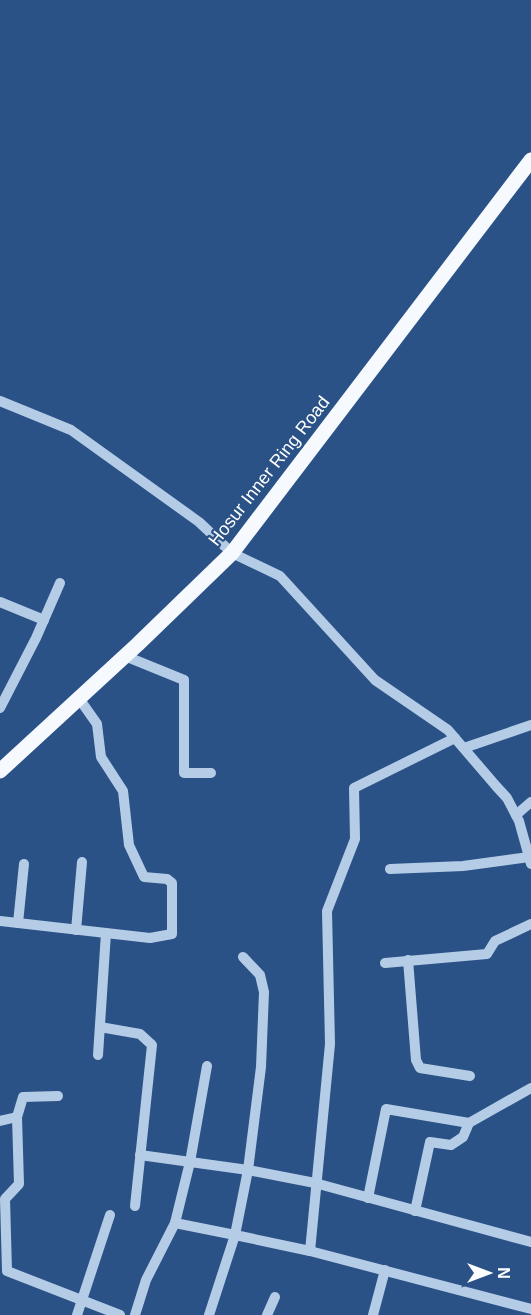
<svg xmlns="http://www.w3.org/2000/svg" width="531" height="1315" font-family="Helvetica,sans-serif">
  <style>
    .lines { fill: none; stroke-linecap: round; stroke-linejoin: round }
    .minor { stroke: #b5cce7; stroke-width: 10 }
    .major { stroke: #f6f9fe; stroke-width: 15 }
    .labels { text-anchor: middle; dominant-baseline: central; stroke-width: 4.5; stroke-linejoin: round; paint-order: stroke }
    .street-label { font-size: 18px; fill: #fff; stroke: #2a5286 }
  </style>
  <rect width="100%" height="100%" fill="#2a5286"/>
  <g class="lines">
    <g class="minor">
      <polyline points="0,401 71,430 199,522 232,553 280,576 375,680 448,730 496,786 507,798 519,821 531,864"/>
      <polyline points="0,602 44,620"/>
      <polyline points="125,656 184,680 184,773 211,773"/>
      <polyline points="0,708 36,638 60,583"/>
      <polyline points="464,748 531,725"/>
      <polyline points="516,815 531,802"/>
      <polyline points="390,869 463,866 529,857"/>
      <polyline points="0,921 150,938 172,934 172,883 167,879 144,877 129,845 123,791 101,757 97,724 78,697"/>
      <polyline points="18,923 24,864"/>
      <polyline points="76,930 82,862"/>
      <polyline points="243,957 260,975 264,992 261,1067 248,1170 235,1235 310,1251 531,1309"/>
      <polyline points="408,960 416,1060 420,1068 470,1076"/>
      <polyline points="385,963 487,954 495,941 531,924"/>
      <polyline points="100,1027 140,1034 152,1045 135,1206"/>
      <polyline points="98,1055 106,933"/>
      <polyline points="17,1117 23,1097 58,1096"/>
      <polyline points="0,1121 17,1117 19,1184 5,1199 7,1271 120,1315"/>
      <polyline points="140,1155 248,1170 315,1183 531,1242"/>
      <polyline points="368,1198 386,1109 469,1123"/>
      <polyline points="415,1211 430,1142 451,1145 463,1137 469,1123 531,1088"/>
      <polyline points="175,1223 235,1235 209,1315"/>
      <polyline points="310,1251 330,1044 327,911 355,839 354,788 455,738"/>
      <polyline points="77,1315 110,1215"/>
      <polyline points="135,1315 146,1280 175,1223 190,1162 207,1066"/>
      <polyline points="267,1315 275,1297"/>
      <polyline points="373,1315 385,1270"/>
    </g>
    <polyline class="major" points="0,771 138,644 232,553 531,160"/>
  </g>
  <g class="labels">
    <g class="street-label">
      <text transform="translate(269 471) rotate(-52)">Hosur Inner Ring Road</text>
    </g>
  </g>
  <g transform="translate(489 1273) rotate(90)" stroke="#2a5286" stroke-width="4.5" paint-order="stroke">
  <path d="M0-4.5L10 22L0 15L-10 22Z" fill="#ffffff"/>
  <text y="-9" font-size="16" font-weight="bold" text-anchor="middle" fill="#ffffff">N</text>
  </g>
</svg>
